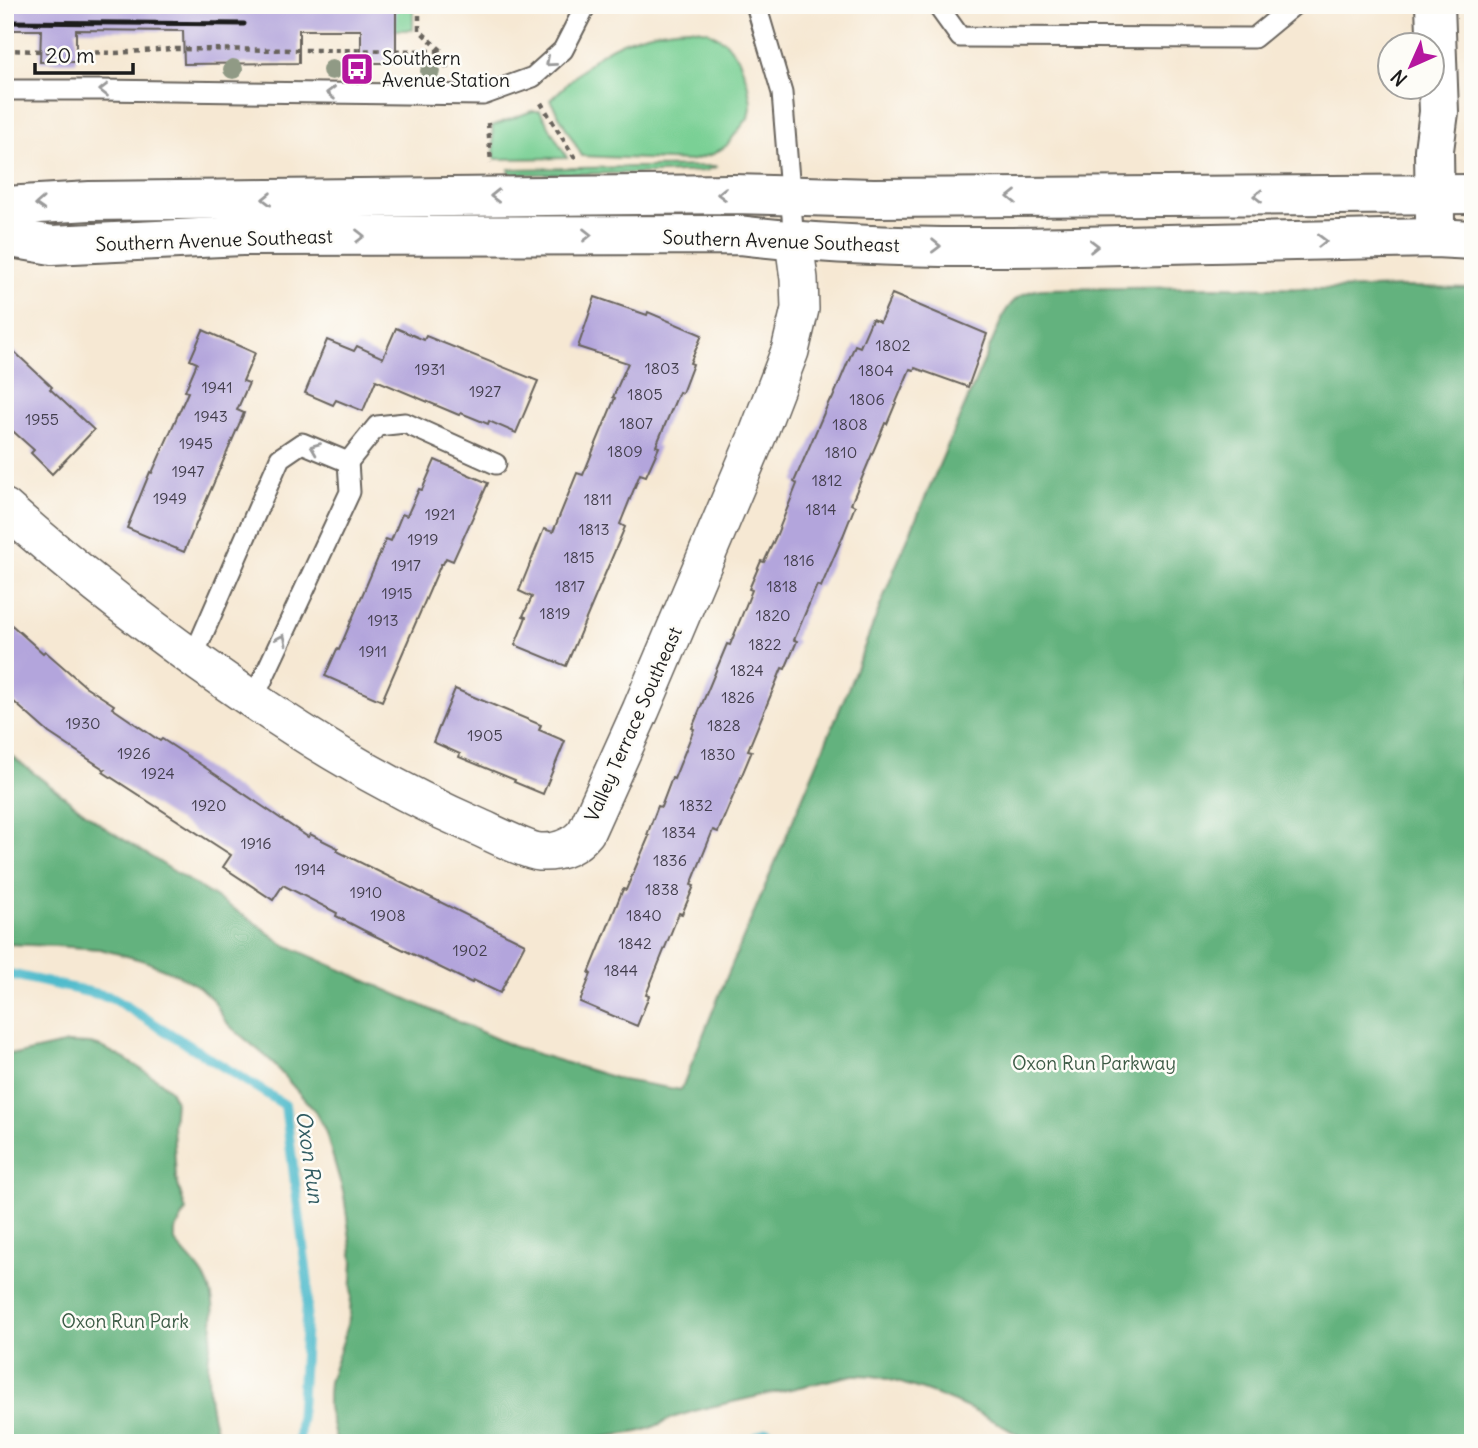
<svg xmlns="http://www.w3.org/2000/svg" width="1478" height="1448" font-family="Delius,sans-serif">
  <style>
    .green { fill: #7ad095; stroke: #4b7658; stroke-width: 2 }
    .forest { fill: #63b27e; stroke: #40674d; stroke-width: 2 }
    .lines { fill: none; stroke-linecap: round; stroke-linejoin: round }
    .stream { stroke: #50bbcc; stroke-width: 10 }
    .building { fill: #b3a5dc }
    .lane-casing { stroke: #68635c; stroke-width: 23 }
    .street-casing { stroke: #68635c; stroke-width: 40 }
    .secondary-casing { stroke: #68635c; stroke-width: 42 }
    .path { stroke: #68635c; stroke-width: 4.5; stroke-dasharray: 5 5; stroke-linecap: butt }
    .lane { stroke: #fff; stroke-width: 19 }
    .street { stroke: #fff; stroke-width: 37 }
    .secondary { stroke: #fff; stroke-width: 38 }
    .rail { stroke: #1c1c1c; stroke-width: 5 }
    .tree { fill: #909a85 }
    .oneway { stroke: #999 }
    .labels { text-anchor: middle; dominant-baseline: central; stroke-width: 5; stroke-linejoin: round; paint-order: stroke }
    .number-label { font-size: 16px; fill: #423e4c }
    .poi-label { font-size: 19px; fill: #1c1c1c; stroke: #fdfcf7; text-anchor: start }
    .street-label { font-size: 19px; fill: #1c1c1c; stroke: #fdfcf7 }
    .park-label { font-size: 19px; fill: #3d5b46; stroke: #fdfcf7 }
    .water-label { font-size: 21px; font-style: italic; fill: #315c62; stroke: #fdfcf7 }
  </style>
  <rect width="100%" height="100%" fill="#fdfcf7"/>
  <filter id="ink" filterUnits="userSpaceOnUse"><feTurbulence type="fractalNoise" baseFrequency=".0143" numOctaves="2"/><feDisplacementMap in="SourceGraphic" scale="14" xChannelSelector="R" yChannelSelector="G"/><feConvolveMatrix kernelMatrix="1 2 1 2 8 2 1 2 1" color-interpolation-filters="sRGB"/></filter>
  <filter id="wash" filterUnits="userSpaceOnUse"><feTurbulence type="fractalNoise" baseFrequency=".00686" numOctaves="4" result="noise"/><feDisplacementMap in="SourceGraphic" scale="28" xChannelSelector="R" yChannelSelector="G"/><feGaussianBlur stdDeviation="1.57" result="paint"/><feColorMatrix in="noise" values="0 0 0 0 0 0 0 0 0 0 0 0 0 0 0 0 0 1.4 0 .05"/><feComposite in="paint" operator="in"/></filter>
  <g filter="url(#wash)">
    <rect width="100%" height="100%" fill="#f6e8d3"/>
    <g class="green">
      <rect x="370" y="5" width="43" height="25"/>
      <path d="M690,28L707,31L726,42L739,59L747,81L751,102L748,118L726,146L713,154L690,161L582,156L550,100C566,86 585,65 602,53C629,36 659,29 690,28Z"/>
      <polygon points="532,111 540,111 567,158 495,159 492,126"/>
      <polygon points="718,166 705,171 657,173 510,174 509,169"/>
    </g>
    <g class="forest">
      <path d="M1214,287L1330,289L1404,287L1473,288V1443H1031C992,1418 951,1398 907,1385C887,1379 874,1374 853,1375L701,1409L675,1417L651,1428L638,1432L563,1443H340L335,1436L328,1408V1394L329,1382L344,1338L350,1314L353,1261L344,1195L325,1130L314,1110L269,1059L232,1028L225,1021L214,1001L199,987L178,975L145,961L100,949L55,946L5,944V751L104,827L254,922L283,944L515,1047L622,1080L681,1090L720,993L844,699L895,568L1004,314C1014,298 1023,292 1041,289Z"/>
      <path d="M68,1043L90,1044L102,1047L125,1059L160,1081L170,1090L175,1100L173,1127L176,1178L186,1211L175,1231V1242C187,1257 204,1271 210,1289C219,1318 208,1341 208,1369C208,1393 211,1421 221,1443H5V1053L19,1054Z"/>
    </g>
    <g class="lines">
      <g class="stream">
        <polyline points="5,973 111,997 285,1105 308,1284 299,1443"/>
        <polyline points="745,1443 767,1432 795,1443"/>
      </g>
    </g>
    <g id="blocks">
      <g class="building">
        <polygon points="5,5 396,5 396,63 361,63 361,30 299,30 299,63 184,64 183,31 76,30 76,62 40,62 41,30 5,30"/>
        <polygon points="892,294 987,334 968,387 915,368 914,370 910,369 887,424 885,423 851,504 855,506 843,536 821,587 817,585 794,640 797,641 785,669 782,668 748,750 752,751 718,832 713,830 691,885 694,886 682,914 679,913 646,995 649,996 637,1026 580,1002 591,974 589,973 623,889 626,890 649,836 647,835 658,806 661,807 672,778 674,779 694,729 692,728 727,644 730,645 752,590 749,589 761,561 764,562 777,534 797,484 794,482 830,399 832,400 855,345 860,347 872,319 880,322"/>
        <polygon points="595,297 647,315 648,312 702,335 690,363 693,364 682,393 679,392 656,446 659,447 646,476 640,474 620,524 625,527 566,666 515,645 526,617 523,616 532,597 519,591 544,529 553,532 577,473 583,475 615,398 613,397 628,363 578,347"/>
        <polygon points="396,328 424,340 426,336 538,381 516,433 489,421 488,424 461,413 459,415 376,380 363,411 336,400 333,405 305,393 327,340 354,351 357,346 383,358"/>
        <polygon points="203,330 255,353 243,381 249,383 237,410 244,413 184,552 127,528 150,472 152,473 188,392 185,391 197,363 190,360"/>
        <polygon points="5,343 52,387 50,389 94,430 52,474 31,453 34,450 5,424"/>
        <polygon points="435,460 488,483 453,561 446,558 443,564 441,564 382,701 325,676 337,649 339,650 386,539 391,541 402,514 407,516 419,489 422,490"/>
        <polygon points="5,619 43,653 45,651 85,686 114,705 112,708 160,741 162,739 188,756 308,837 310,834 338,848 337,851 525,944 500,993 473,980 472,983 363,930 336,916 337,913 283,885 273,900 223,867 231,855 103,772 105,770 49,733 5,694"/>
        <polygon points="455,689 541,725 539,730 565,741 543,794 514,782 515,780 459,757 460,754 433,742"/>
      </g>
    </g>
  </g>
  <g filter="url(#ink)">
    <use href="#blocks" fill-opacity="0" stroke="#68635c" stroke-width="2"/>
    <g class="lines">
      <defs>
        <g id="lane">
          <polyline points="756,5 782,93 794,241"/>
          <polyline points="937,5 960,37 1254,38 1294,5"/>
          <polyline points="5,90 99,90 483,95 533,77 563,50 586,5"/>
          <polyline points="348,462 377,426 405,423 496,464"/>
          <polyline points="193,657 280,458 302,443 348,462 350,492 253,700"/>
        </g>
        <path id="street" d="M5,508C68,564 133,615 201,664C290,727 375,782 476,826C490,832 527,851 540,852C559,853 574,847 586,832L641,710L758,434L790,351L800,309L799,279L794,241"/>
        <g id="secondary">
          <polyline points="5,206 90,201 733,194 873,198 1473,194"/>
          <polyline points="1435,220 1434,150 1439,112 1435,5"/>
          <path d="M5,237L52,245L242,236L739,235C866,250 995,248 1122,245C1209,243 1296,241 1384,239L1435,238L1473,240"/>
        </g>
      </defs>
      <use href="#lane" class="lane-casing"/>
      <use href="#street" class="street-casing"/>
      <use href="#secondary" class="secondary-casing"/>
      <g class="path">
        <polyline points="419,5 419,30 442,51 447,69"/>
        <polyline points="5,50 115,53 171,49 442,51"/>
        <polyline points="541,103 576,160"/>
        <polyline points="488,123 491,163"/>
      </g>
      <use href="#lane" class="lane"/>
      <use href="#street" class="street"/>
      <use href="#secondary" class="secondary"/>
      <polyline class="rail" points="5,22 244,24"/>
    </g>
    <g class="tree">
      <circle cx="233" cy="69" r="10"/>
      <circle cx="332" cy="70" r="10"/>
      <circle cx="430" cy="71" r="10"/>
    </g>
    <defs><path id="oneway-chevron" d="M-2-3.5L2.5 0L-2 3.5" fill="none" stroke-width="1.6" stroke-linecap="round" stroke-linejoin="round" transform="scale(1.75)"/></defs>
    <g class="oneway">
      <use href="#oneway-chevron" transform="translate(550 62) rotate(139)"/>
      <use href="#oneway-chevron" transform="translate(104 90) rotate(-180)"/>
      <use href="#oneway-chevron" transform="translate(331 93) rotate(-179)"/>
      <use href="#oneway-chevron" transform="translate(722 194) rotate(179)"/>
      <use href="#oneway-chevron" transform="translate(495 196) rotate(179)"/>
      <use href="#oneway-chevron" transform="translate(1258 196) rotate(180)"/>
      <use href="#oneway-chevron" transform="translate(1012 197) rotate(180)"/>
      <use href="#oneway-chevron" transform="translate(267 199) rotate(179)"/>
      <use href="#oneway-chevron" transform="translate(40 204) rotate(177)"/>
      <use href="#oneway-chevron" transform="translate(587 235)"/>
      <use href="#oneway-chevron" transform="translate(360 236)"/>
      <use href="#oneway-chevron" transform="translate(1322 241) rotate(-1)"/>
      <use href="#oneway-chevron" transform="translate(936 246) rotate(1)"/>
      <use href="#oneway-chevron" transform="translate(1094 246) rotate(-1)"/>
      <use href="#oneway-chevron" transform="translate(315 448) rotate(-158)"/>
      <use href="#oneway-chevron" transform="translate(282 639) rotate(-65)"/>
    </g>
  </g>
  <defs>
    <symbol id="bus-square" viewBox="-11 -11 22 22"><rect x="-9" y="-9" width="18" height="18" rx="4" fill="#b5179e" stroke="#fdfcf7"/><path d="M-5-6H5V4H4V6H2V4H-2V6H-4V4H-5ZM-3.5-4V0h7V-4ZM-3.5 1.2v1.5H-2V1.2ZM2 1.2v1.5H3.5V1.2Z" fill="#fff"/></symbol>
  </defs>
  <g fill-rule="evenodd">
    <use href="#bus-square" x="338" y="50" width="38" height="38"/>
  </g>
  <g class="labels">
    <g class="number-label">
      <text x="893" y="345">1802</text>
      <text x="662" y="368">1803</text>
      <text x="430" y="369">1931</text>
      <text x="876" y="370">1804</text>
      <text x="217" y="387">1941</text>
      <text x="485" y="391">1927</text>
      <text x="645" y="394">1805</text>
      <text x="867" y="399">1806</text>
      <text x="211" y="416">1943</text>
      <text x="42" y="419">1955</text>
      <text x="636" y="423">1807</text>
      <text x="850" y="424">1808</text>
      <text x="196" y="443">1945</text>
      <text x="625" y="451">1809</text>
      <text x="841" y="452">1810</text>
      <text x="188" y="471">1947</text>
      <text x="827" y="480">1812</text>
      <text x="170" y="498">1949</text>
      <text x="598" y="499">1811</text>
      <text x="821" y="509">1814</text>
      <text x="440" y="514">1921</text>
      <text x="594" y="529">1813</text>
      <text x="423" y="539">1919</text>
      <text x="579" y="557">1815</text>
      <text x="799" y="560">1816</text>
      <text x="406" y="565">1917</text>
      <text x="570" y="586">1817</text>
      <text x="782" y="586">1818</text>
      <text x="397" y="593">1915</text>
      <text x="555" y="613">1819</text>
      <text x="773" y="615">1820</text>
      <text x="383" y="620">1913</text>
      <text x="765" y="644">1822</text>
      <text x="373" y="651">1911</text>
      <text x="747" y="670">1824</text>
      <text x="738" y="697">1826</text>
      <text x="83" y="723">1930</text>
      <text x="724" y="725">1828</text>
      <text x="485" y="735">1905</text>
      <text x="134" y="753">1926</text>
      <text x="718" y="754">1830</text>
      <text x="158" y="773">1924</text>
      <text x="209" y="805">1920</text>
      <text x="696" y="805">1832</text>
      <text x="679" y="832">1834</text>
      <text x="256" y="843">1916</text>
      <text x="670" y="860">1836</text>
      <text x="310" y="869">1914</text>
      <text x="662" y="889">1838</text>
      <text x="366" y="892">1910</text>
      <text x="388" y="915">1908</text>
      <text x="644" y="915">1840</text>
      <text x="635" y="943">1842</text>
      <text x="470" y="950">1902</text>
      <text x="621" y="970">1844</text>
    </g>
    <g class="poi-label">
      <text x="382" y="58">Southern<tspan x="382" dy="22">Avenue Station</tspan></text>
    </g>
    <g class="street-label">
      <text transform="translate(214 240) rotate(-2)">Southern Avenue Southeast</text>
      <text transform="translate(781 241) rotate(2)">Southern Avenue Southeast</text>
      <text transform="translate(633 724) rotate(-66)">Valley Terrace Southeast</text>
    </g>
    <g class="park-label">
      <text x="1094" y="1063">Oxon Run Parkway</text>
      <text x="125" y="1321">Oxon Run Park</text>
    </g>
    <g class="water-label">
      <text transform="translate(310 1157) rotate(82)">Oxon Run</text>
    </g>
  </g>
  <rect width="1478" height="1448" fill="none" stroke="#fdfcf7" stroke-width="28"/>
  <g transform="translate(1411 66) rotate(225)"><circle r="33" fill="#fdfcf7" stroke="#a3a29f" stroke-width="2"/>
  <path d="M0-5L12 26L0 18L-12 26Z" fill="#b5179e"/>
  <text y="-10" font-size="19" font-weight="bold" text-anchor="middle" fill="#1c1c1c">N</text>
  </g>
  <path d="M35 63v10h98v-10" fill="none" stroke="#1c1c1c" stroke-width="3.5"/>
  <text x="46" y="63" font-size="21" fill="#1c1c1c" stroke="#fdfcf7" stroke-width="5" paint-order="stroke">20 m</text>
</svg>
